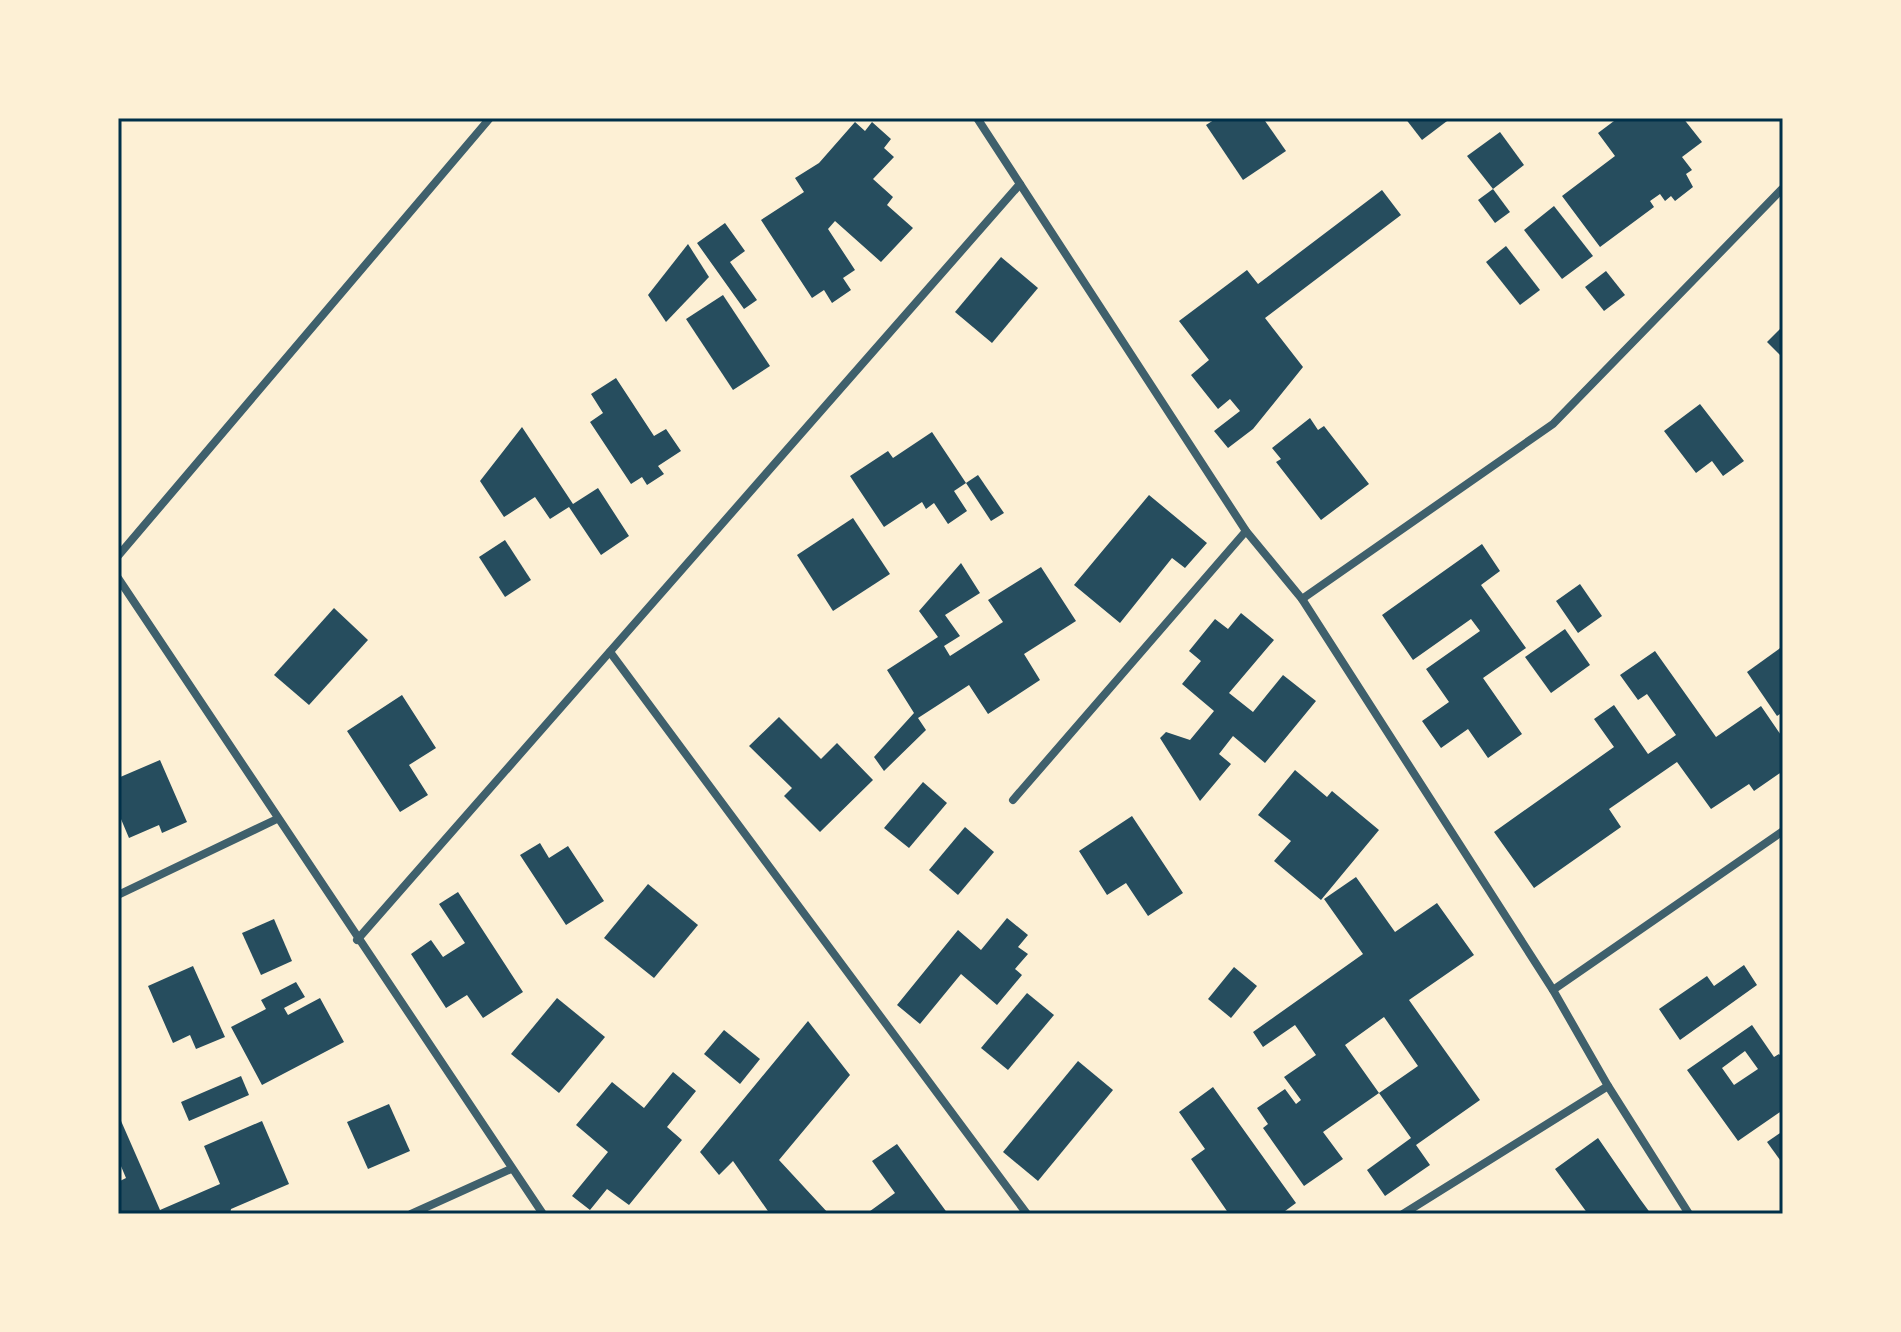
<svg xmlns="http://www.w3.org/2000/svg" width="1901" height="1332" font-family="Montserrat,sans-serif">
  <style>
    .building { fill: #264d5e; fill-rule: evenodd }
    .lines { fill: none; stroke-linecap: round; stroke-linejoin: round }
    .minor { stroke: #3f606c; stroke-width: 8 }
    .neatline { fill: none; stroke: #003049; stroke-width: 3 }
  </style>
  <rect width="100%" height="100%" fill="#fdf0d5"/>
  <g class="building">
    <polygon points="1217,118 1263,118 1286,151 1243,180 1206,125"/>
    <polygon points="1405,118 1451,118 1422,140"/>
    <polygon points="1618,118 1683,118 1702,142 1682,157 1692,170 1686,174 1693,187 1675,201 1671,196 1665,201 1660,194 1650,201 1654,207 1600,247 1562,196 1615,156 1598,133"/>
    <polygon points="855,122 865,131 872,122 891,139 884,148 894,157 873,179 893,197 887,205 913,228 881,262 835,221 828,229 855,270 843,278 851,290 832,303 824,290 812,298 761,220 804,192 795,178 819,163"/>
    <polygon points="1500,132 1524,165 1493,189 1467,156"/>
    <polygon points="1493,189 1510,212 1495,223 1478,200"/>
    <polygon points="1382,190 1401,215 1265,318 1303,367 1253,429 1228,448 1214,431 1240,411 1230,399 1218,409 1191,375 1209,360 1179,321 1247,270 1258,284"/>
    <polygon points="1554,206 1593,256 1562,279 1524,230"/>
    <polygon points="725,223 745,251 730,262 757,300 744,309 697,243"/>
    <polygon points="688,244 709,277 666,322 648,295"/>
    <polygon points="1506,246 1540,290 1520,305 1486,262"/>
    <polygon points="1001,257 1038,288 992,343 955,312"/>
    <polygon points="1606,271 1625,295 1604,311 1585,287"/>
    <polygon points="723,295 770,366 733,390 686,319"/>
    <polygon points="1783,326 1783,358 1767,342"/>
    <polygon points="616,378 654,436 666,429 681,451 658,466 664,474 647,485 642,477 631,484 590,422 603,413 591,394"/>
    <polygon points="1700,404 1744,461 1723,476 1712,461 1696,473 1664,431"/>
    <polygon points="1310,418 1318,430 1324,426 1369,484 1321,520 1276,462 1281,459 1272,448"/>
    <polygon points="522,427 573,504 598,488 629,536 601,555 569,507 550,519 535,497 504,517 480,481"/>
    <polygon points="932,432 966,483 954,491 967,511 948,524 934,503 926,509 922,502 884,527 850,476 888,451 893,458"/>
    <polygon points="978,475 1004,513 991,521 966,483"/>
    <polygon points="1149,495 1207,543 1185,568 1172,558 1120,623 1074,585"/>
    <polygon points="853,518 890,574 833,611 797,555"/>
    <polygon points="505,540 531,580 505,597 479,557"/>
    <polygon points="1482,544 1500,571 1481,585 1526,648 1483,678 1522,734 1488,758 1468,729 1441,748 1422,721 1449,702 1426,669 1480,631 1471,619 1413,660 1382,615"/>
    <polygon points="961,563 980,593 945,615 960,636 944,646 950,656 1003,622 988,600 1041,567 1076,621 1024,654 1040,680 988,714 969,685 918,718 926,730 884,771 874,757 914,713 887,670 938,637 919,611"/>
    <polygon points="1580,584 1602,616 1578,633 1556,601"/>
    <polygon points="334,608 368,640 309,705 274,675"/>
    <polygon points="1241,613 1274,640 1229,693 1253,712 1283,675 1316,701 1265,763 1233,736 1219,754 1231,764 1200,801 1160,738 1166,732 1190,740 1214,711 1182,684 1201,661 1189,651 1215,619 1228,629"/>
    <polygon points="1565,629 1590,665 1551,693 1525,657"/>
    <polygon points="1783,646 1783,712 1777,716 1747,672"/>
    <polygon points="1655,651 1716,737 1761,706 1783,738 1783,771 1754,791 1749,784 1711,809 1677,762 1609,809 1621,827 1534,888 1494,832 1614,747 1594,719 1614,705 1648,754 1676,735 1647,694 1638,700 1620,675"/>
    <polygon points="402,695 436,748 409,765 428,795 400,812 347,731"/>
    <polygon points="779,717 821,759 837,743 873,780 820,832 784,796 792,788 749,746"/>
    <polygon points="160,760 187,822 162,833 159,825 129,838 118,812 118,778"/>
    <polygon points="1295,770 1327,797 1332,791 1379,830 1321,900 1274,861 1291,841 1258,815"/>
    <polygon points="923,782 947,803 909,848 884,828"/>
    <polygon points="1132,816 1183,893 1148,916 1126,883 1107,895 1079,851"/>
    <polygon points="965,827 994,852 958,895 929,870"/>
    <polygon points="540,843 549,858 568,846 604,901 566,925 520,855"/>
    <polygon points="1356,877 1395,932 1437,903 1474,955 1409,1000 1480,1100 1416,1145 1430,1165 1385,1196 1367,1170 1411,1138 1379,1093 1418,1066 1384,1017 1345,1045 1379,1093 1323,1132 1343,1159 1304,1186 1263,1128 1268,1124 1257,1108 1285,1089 1296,1104 1301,1100 1284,1077 1316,1055 1295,1025 1263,1047 1253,1032 1363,954 1324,899"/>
    <polygon points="648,884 698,925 654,978 604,938"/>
    <polygon points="458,892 523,992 483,1018 467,995 446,1008 411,954 431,940 443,957 465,943 439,904"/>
    <polygon points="1007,918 1028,935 1018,947 1028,954 1015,969 1022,975 997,1005 961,974 920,1024 897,1005 958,930 981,950"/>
    <polygon points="274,919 292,961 261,975 242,933"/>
    <polygon points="1744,965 1757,985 1680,1040 1659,1009 1707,976 1714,986"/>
    <polygon points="193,966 225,1037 196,1049 190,1035 173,1043 148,986"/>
    <polygon points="1234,967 1257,986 1231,1018 1208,999"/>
    <polygon points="296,982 305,997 284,1008 288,1015 320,998 344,1042 262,1085 231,1027 266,1009 261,1000"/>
    <polygon points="1027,993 1054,1015 1008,1070 981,1048"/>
    <polygon points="557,998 605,1037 559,1093 511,1054"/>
    <polygon points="808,1021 850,1075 779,1160 829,1214 770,1214 733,1161 719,1175 700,1152"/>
    <path d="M1752,1025L1774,1057L1779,1054L1783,1059V1110L1738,1141L1687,1070ZM1745,1051L1758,1069L1734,1085L1722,1068Z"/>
    <polygon points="724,1030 760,1059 740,1084 704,1054"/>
    <polygon points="1078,1061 1113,1090 1038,1181 1003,1152"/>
    <polygon points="673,1072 696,1091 667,1127 682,1140 629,1205 607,1189 590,1210 572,1196 608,1152 576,1125 612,1082 644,1108"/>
    <polygon points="241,1076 249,1095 189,1121 181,1102"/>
    <polygon points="1213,1087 1296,1203 1281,1214 1229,1214 1191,1159 1205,1149 1179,1112"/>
    <polygon points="389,1104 410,1151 368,1169 347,1122"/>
    <polygon points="118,1114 160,1210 220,1184 204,1146 262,1121 289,1184 231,1209 230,1214 118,1214 118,1182 126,1178 118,1159"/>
    <polygon points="1783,1131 1783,1164 1767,1142"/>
    <polygon points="1598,1138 1640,1199 1651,1214 1588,1214 1555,1169"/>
    <polygon points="897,1144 948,1214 866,1214 895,1193 872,1161"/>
  </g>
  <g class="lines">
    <g class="minor">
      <polyline points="977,118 1246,531 1302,599 1553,990 1608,1086 1689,1214"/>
      <polyline points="118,556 490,118"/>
      <polyline points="118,578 543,1214"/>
      <polyline points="1302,599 1553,424 1783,188"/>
      <polyline points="610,652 1027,1214"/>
      <polyline points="1013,800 1246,531"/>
      <polyline points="118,895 277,819"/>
      <polyline points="357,940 1020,184"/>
      <polyline points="1553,990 1783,831"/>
      <polyline points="411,1214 511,1169"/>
      <polyline points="1403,1214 1608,1086"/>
    </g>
  </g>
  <rect width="1901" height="1332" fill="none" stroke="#fdf0d5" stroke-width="240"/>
  <rect x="120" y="120" width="1661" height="1092" class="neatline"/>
</svg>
